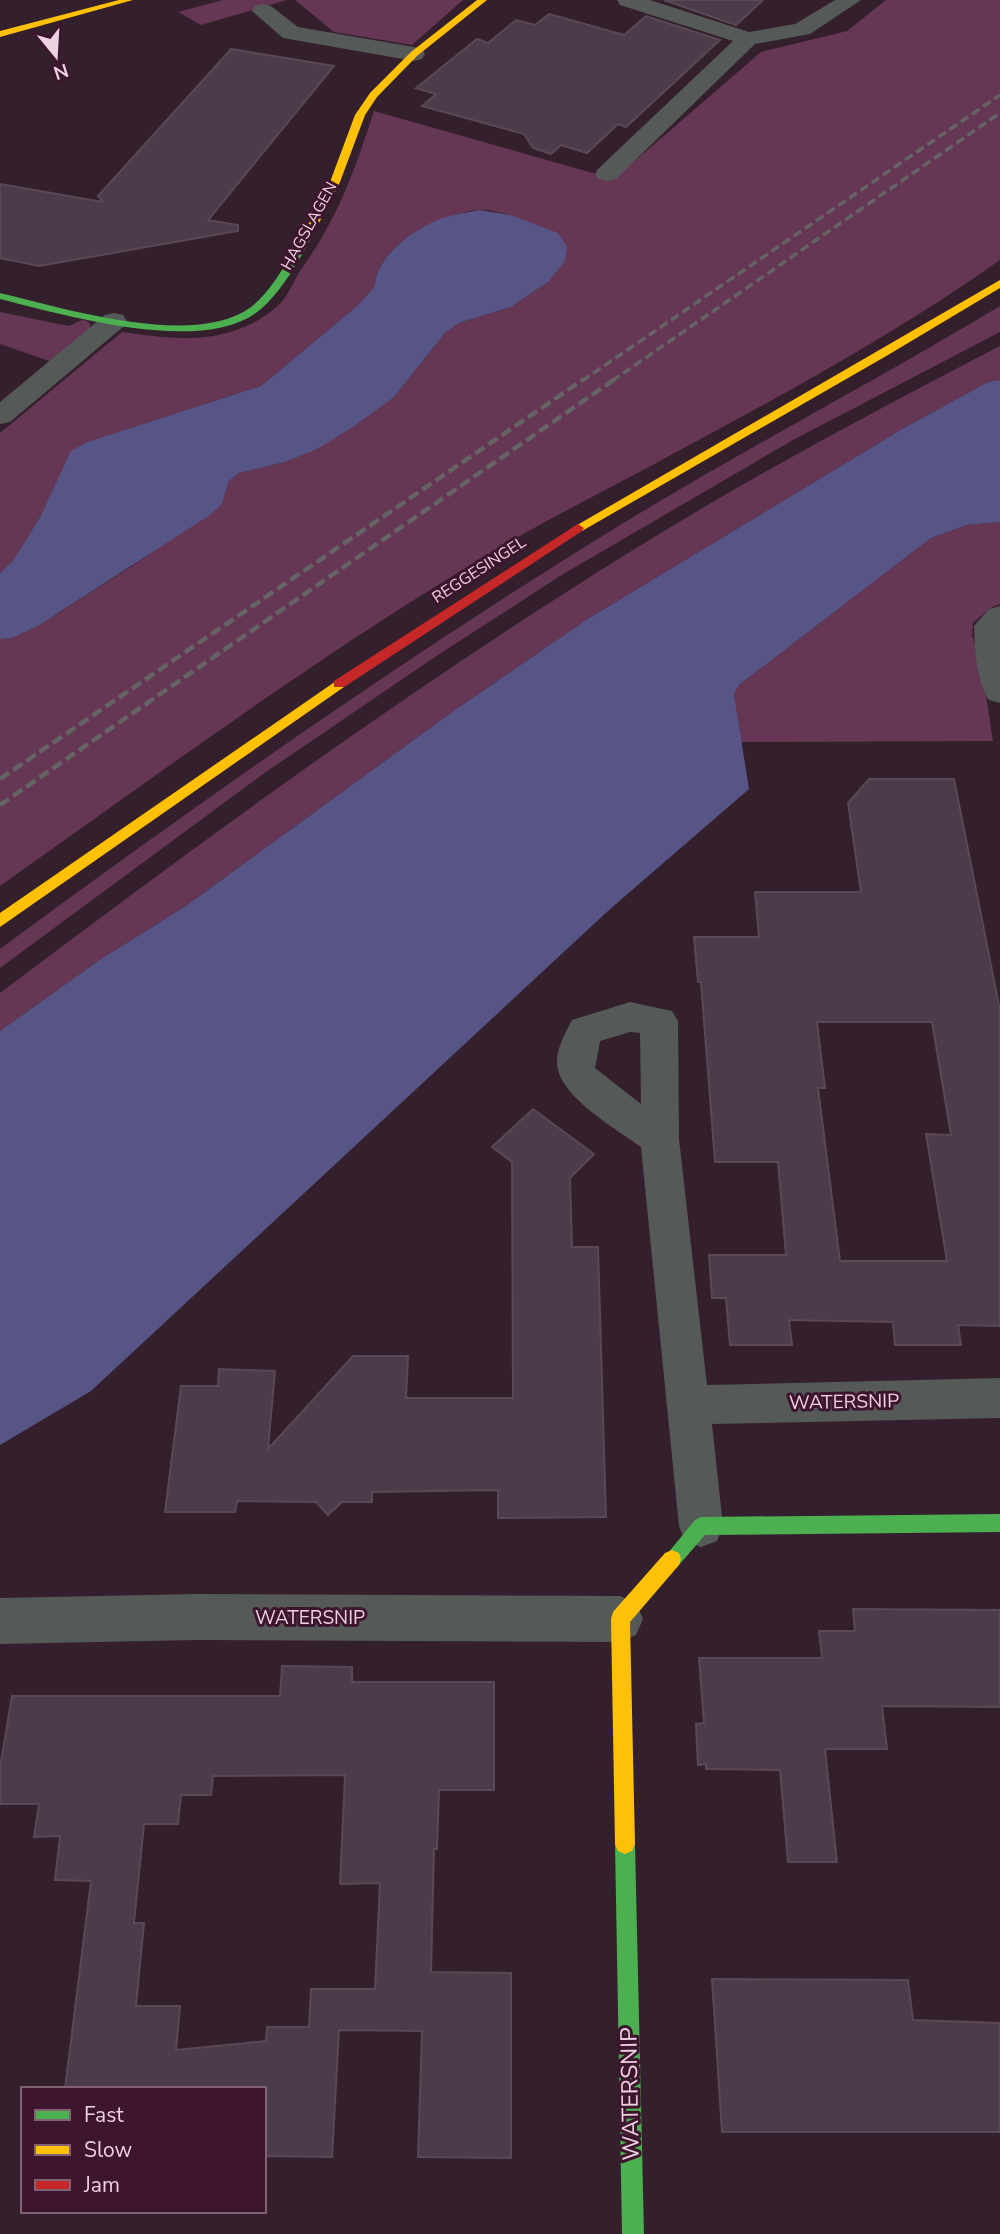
<svg xmlns="http://www.w3.org/2000/svg" width="1000" height="2234" font-family="'Nunito Sans',sans-serif">
  <style>
    .green { fill: #663754 }
    .water { fill: #575486 }
    .building { fill: #4c3c49; stroke: #594855; stroke-width: 2; fill-rule: evenodd }
    .lines { fill: none; stroke-linecap: round; stroke-linejoin: round }
    .street { fill: #555957; fill-rule: evenodd }
    .fast { fill: #4caf50; fill-rule: evenodd }
    .slow { fill: #ffc107; fill-rule: evenodd }
    .jam { fill: #c62828; fill-rule: evenodd }
    .rail-far1 { stroke: #666365; stroke-width: 3.5; stroke-dasharray: 9 4.5; stroke-linecap: butt }
    .rail { stroke: #666365; stroke-width: 4.5; stroke-dasharray: 11 5; stroke-linecap: butt }
    .labels { text-anchor: middle; dominant-baseline: central; stroke-width: 6; stroke-linejoin: round; paint-order: stroke }
    .far-street-label { font-size: 16px; fill: #ecd1e0; stroke: #3d162e }
    .street-label { font-size: 19px; fill: #ecd1e0; stroke: #3d162e }
    .near-street-label { font-size: 23px; fill: #ecd1e0; stroke: #3d162e }
  </style>
  <rect width="100%" height="100%" fill="#341f2c"/>
  <g class="green">
    <polygon points="223,0 287,0 201,25 178,12"/>
    <polygon points="295,0 463,0 412,45 334,32"/>
    <path d="M886,0H1000V260C888,339 768,403 647,468C602,492 556,515 511,541C333,645 168,767 0,886V639L12,638L38,626L132,566L222,504L229,481L239,473L285,462L394,397L445,333L459,323L511,307L548,282L510,215C500,213 488,209 478,210C442,213 375,246 375,286L357,306L261,386L87,442L72,451L40,517L13,562L0,573V433L122,332C153,336 182,341 213,336C237,332 268,319 284,299C290,291 294,280 300,271C339,216 353,175 374,111L614,179L761,52L847,31Z"/>
    <path d="M1000,306V332L793,440L560,576L435,657L263,774L0,968V949C199,802 401,660 612,530C739,452 872,383 1000,306Z"/>
    <polygon points="0,312 69,326 82,320 88,321 92,329 55,363 0,344"/>
    <path d="M1000,346V380L988,382L902,429L586,620L452,712L187,905L98,961L0,1031V993C220,827 443,664 679,522C784,459 892,402 1000,346Z"/>
    <polygon points="1000,522 1000,604 992,607 973,623 972,636 980,656 993,741 741,742 734,694 739,685 931,538 967,525"/>
  </g>
  <g class="water">
    <path d="M480,210L510,215L558,233L567,247L565,261L548,282L511,307L459,323L445,333L394,397L353,427L317,449L285,462L239,473L229,481L222,504L210,515L38,626L12,638L0,639V573L13,561L40,517L71,451L87,442L261,386L357,306L375,286C375,259 408,234 431,223C446,215 464,213 480,210Z"/>
    <polygon points="1000,380 1000,522 967,525 931,538 739,685 734,694 749,789 609,910 91,1391 0,1445 0,1031 98,961 187,905 452,712 586,620 902,429 988,382"/>
  </g>
  <g class="building">
    <polygon points="664,0 763,0 736,25"/>
    <polygon points="549,14 624,35 646,16 720,40 626,127 618,124 587,153 561,145 551,154 533,148 524,134 422,106 436,94 416,88 477,39 488,43 516,20 535,25"/>
    <polygon points="231,49 334,66 208,220 238,225 238,231 39,266 0,258 0,184 103,202 98,196"/>
    <path d="M869,779H954L1000,1010V1326L958,1325L961,1345H895L893,1322L789,1320L792,1345H730L726,1298H712L709,1255H786L778,1162H715L701,982H698L694,937H759L755,892H861L848,803ZM817,1022H932L951,1135L926,1134L947,1261H840L818,1088H825Z"/>
    <polygon points="533,1109 594,1154 570,1178 572,1247 598,1247 606,1517 498,1518 498,1490 372,1492 372,1502 342,1502 328,1515 316,1502 237,1501 235,1512 165,1512 181,1386 218,1386 219,1369 275,1371 268,1449 353,1356 408,1356 406,1398 513,1398 512,1162 492,1147"/>
    <polygon points="853,1609 1000,1610 1000,1707 882,1706 887,1749 825,1749 837,1862 788,1862 780,1770 706,1769 706,1764 698,1765 696,1724 704,1723 699,1658 822,1658 819,1631 855,1631"/>
    <path d="M282,1666L352,1667V1682H494V1790H439L437,1849H434L431,1972L511,1973V2158L418,2157L422,2031L339,2030L332,2157L264,2156V2089H65L91,1881L55,1880L60,1836L34,1837L39,1804H0V1768L12,1696H280ZM345,1775L340,1884L380,1883L375,1989H311L309,2027H267L266,2041L176,2050L180,2006H136L144,1923H134L144,1824H178L181,1795H211L213,1776Z"/>
    <polygon points="712,1979 908,1980 913,2020 1000,2023 1000,2132 722,2132"/>
  </g>
  <g class="lines">
    <g class="street">
      <polygon points="617,0 650,0 749,32 795,24 835,0 861,0 810,34 755,44 616,179 607,181 598,179 595,174 598,169 733,41 620,5"/>
      <polygon points="263,4 271,6 298,27 414,47 422,49 425,54 422,59 414,61 283,38 252,11 255,6"/>
      <polygon points="114,313 123,315 127,321 123,327 10,422 0,424 0,402 105,315"/>
      <path d="M1000,606V703L989,700C976,680 975,649 974,626L989,609Z"/>
      <path d="M630,1002L672,1011L678,1021L679,1139L707,1385L1000,1378V1418L712,1424L723,1526L717,1541L701,1547L685,1541L679,1526L641,1147C617,1129 557,1096 557,1062C557,1048 565,1033 572,1020ZM630,1032L640,1033L641,1104L595,1068L600,1041Z"/>
      <polygon points="196,1594 620,1596 636,1603 643,1619 636,1635 620,1642 196,1640 0,1644 0,1598"/>
    </g>
    <g class="fast">
      <path d="M309,223L318,225C303,253 285,288 261,309C205,357 65,315 0,299V293C63,308 195,349 251,307C275,289 294,248 309,223Z"/>
      <polygon points="1000,1514 1000,1532 705,1535 679,1565 672,1568 665,1565 663,1559 695,1520 701,1517"/>
      <polygon points="625,1834 632,1837 635,1844 644,2234 622,2234 615,1844 618,1837"/>
    </g>
    <g class="slow">
      <polygon points="119,0 133,0 0,37 0,31"/>
      <polygon points="477,0 487,0 417,56 377,97 365,115 340,182 318,225 309,227 308,225 330,182 355,115 370,93 411,52"/>
      <polygon points="1000,280 1000,288 888,355 582,531 578,532 572,528"/>
      <polygon points="339,679 344,681 344,687 0,927 0,913"/>
      <polygon points="672,1550 679,1553 681,1559 679,1565 630,1622 635,1844 632,1851 625,1854 618,1851 615,1844 611,1619 613,1612 665,1553"/>
    </g>
    <polygon class="jam" points="578,524 584,528 582,531 344,687 334,687 334,681"/>
    <g class="rail-far1">
      <polyline points="582,381 1000,95"/>
      <polyline points="612,381 1000,113"/>
    </g>
    <g class="rail">
      <polyline points="0,779 584,379"/>
      <polyline points="0,805 615,379"/>
    </g>
  </g>
  <g class="labels">
    <g class="far-street-label">
      <text transform="translate(309 226) rotate(-61)">HAGSLAGEN</text>
      <text transform="translate(479 570) rotate(-33)">REGGESINGEL</text>
    </g>
    <g class="street-label">
      <text transform="translate(844 1402) rotate(-1)">WATERSNIP</text>
      <text x="310" y="1618">WATERSNIP</text>
    </g>
    <g class="near-street-label">
      <text transform="translate(630 2094) rotate(-91)">WATERSNIP</text>
    </g>
  </g>
  <rect x="21" y="2087" width="245" height="126" fill="#3d162e" stroke="#836175" stroke-width="2"/>
  <rect x="35" y="2110" width="35" height="10" fill="#4caf50" stroke="#836175" stroke-width="2"/>
  <text x="84" y="2122" font-size="21" fill="#ecd1e0">Fast</text>
  <rect x="35" y="2145" width="35" height="10" fill="#ffc107" stroke="#836175" stroke-width="2"/>
  <text x="84" y="2157" font-size="21" fill="#ecd1e0">Slow</text>
  <rect x="35" y="2180" width="35" height="10" fill="#c62828" stroke="#836175" stroke-width="2"/>
  <text x="84" y="2192" font-size="21" fill="#ecd1e0">Jam</text>
  <g transform="translate(56 56) rotate(162)" stroke="#3d162e" stroke-width="5" paint-order="stroke">
  <path d="M0-5L12 26L0 18L-12 26Z" fill="#ecd1e0"/>
  <text y="-10" font-size="19" font-weight="bold" text-anchor="middle" fill="#ecd1e0">N</text>
  </g>
</svg>
